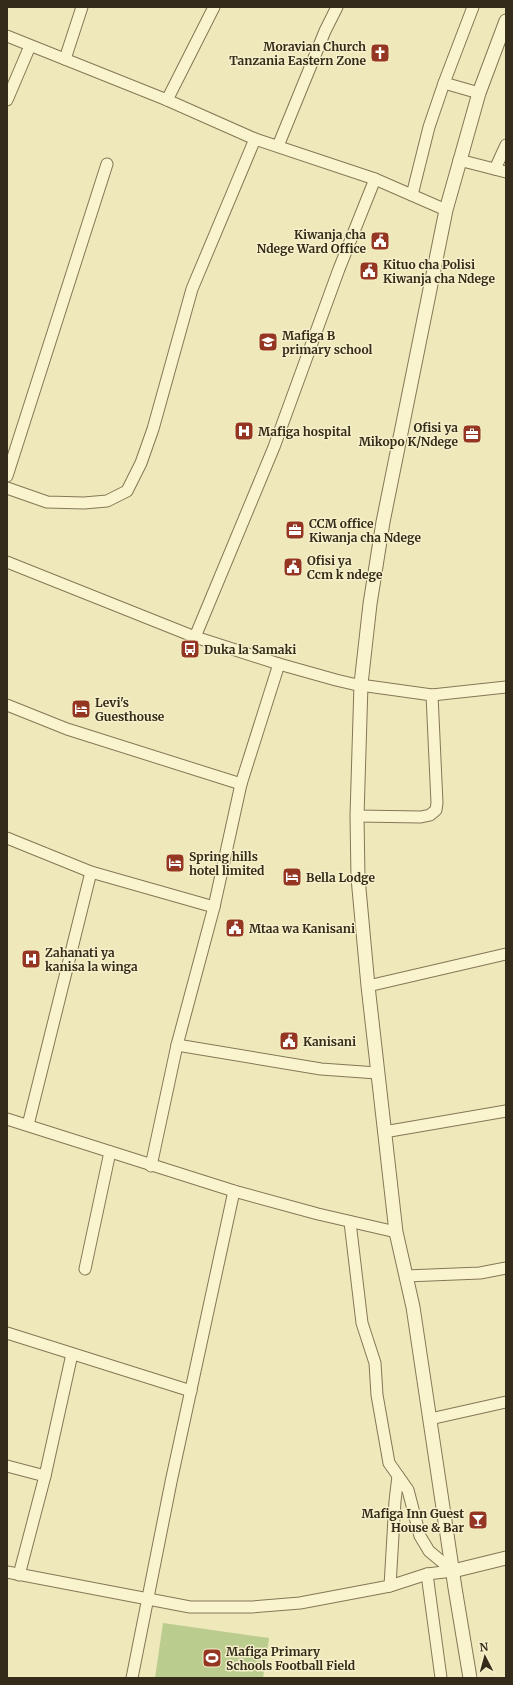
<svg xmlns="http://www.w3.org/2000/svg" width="513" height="1685" font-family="Merriweather,serif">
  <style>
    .green { fill: #bbcc8f }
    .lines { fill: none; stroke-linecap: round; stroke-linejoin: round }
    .minor-casing { stroke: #857755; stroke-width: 13 }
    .tertiary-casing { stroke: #857755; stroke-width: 15 }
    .minor { stroke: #f9f4ce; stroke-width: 11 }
    .tertiary { stroke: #f9f4ce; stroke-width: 13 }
    .labels { text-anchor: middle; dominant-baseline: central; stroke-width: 3; stroke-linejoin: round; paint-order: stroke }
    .poi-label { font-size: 12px; font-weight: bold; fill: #342b1a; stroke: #f6f0ca; text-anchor: start }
  </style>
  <rect width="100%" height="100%" fill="#eee8bb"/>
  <polygon class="green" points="163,1623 269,1638 263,1678 155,1678"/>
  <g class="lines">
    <defs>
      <g id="minor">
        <polyline points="7,36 167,100 255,139 375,179 446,210"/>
        <polyline points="65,59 82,7"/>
        <polyline points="444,83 479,93"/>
        <polyline points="7,100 30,46"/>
        <polyline points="167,100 214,7"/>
        <polyline points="278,146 325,31 337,7"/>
        <polyline points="459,160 506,172"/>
        <polyline points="495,169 506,145"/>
        <polyline points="412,195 429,127 444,83 473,7"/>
        <polyline points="7,476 107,164"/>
        <polyline points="7,488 47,502 84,503 107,501 127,491 141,463 153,429 192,289 255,139"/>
        <polyline points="7,562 195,637 279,664 336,680 353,684 432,695 506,687"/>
        <polyline points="195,637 274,447 339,269 375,179"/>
        <polyline points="7,705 67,729 241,784"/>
        <polyline points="357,816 421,817 430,815 436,810 437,803 432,695"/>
        <polyline points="7,838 91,872"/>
        <polyline points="368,986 506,954"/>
        <polyline points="177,1045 321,1069 377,1073"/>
        <polyline points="7,1119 234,1191 318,1214 396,1232"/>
        <polyline points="28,1125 91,872 214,907"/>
        <polyline points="384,1132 506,1111"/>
        <polyline points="151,1166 177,1045 214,907 241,784 279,664"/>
        <polyline points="350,1222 362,1323 375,1363 377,1395 389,1463 408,1490 420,1536 429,1551 453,1571"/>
        <polyline points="85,1269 110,1152"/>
        <polyline points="406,1276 480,1273 506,1268"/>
        <polyline points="7,1333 191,1391"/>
        <polyline points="430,1419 506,1402"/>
        <polyline points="7,1466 45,1476"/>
        <polyline points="7,1572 190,1607 252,1607 300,1603 390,1586 427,1574 453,1571"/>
        <polyline points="427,1574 441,1678"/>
        <polyline points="19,1575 45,1476 72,1354"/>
        <polyline points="390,1586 395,1501 398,1476"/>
        <polyline points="132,1678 171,1482 234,1191"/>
      </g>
      <g id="tertiary">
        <polyline points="453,1571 506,1558"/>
        <polyline points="470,1678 455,1588 413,1307 396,1232 368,986 358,878 357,816 361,684 370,604 383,522 446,210 479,93 506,21"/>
      </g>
    </defs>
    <use href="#minor" class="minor-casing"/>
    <use href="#tertiary" class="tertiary-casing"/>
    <use href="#minor" class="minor"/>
    <use href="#tertiary" class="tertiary"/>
  </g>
  <defs>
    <symbol id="church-square" viewBox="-11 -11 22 22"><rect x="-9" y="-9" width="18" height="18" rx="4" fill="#953623" stroke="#f6f0ca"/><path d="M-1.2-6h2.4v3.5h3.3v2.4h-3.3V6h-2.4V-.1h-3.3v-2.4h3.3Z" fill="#fff"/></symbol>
    <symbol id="civic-square" viewBox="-11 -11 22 22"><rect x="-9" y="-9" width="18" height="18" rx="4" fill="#953623" stroke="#f6f0ca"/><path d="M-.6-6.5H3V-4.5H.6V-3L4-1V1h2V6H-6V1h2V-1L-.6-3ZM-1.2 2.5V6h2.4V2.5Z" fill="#fff"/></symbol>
    <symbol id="school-square" viewBox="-11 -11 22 22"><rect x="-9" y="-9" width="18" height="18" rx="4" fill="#953623" stroke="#f6f0ca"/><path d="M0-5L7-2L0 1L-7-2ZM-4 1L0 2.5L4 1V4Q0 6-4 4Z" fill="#fff"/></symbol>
    <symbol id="hospital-square" viewBox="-11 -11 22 22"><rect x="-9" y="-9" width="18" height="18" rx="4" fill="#953623" stroke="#f6f0ca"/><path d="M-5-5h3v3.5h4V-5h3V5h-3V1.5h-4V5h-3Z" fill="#fff"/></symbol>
    <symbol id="office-square" viewBox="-11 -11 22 22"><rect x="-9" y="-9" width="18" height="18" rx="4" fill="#953623" stroke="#f6f0ca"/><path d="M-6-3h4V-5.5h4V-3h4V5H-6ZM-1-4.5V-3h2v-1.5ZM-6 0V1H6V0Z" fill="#fff"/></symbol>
    <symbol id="bus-square" viewBox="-11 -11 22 22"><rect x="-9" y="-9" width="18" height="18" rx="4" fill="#953623" stroke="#f6f0ca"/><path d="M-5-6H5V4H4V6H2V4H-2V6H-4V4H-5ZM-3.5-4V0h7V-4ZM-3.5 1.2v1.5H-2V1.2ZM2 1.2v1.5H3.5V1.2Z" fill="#fff"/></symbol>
    <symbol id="hotel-square" viewBox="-11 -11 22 22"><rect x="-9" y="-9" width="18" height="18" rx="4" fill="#953623" stroke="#f6f0ca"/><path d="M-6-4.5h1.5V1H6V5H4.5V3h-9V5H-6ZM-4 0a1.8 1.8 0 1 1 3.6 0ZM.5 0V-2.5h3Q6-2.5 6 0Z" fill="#fff"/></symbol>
    <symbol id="bar-square" viewBox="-11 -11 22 22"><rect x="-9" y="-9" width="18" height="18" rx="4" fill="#953623" stroke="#f6f0ca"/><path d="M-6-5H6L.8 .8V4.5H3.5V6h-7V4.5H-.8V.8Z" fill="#fff"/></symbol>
    <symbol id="stadium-square" viewBox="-11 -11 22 22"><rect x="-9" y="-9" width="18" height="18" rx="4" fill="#953623" stroke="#f6f0ca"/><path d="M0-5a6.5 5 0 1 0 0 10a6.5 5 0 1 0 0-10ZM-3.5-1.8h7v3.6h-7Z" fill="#fff"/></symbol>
  </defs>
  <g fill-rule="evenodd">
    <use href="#church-square" x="369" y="42" width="22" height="22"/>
    <use href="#civic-square" x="369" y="230" width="22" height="22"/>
    <use href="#civic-square" x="358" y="260" width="22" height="22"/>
    <use href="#school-square" x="257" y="331" width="22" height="22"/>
    <use href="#hospital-square" x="233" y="420" width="22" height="22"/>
    <use href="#office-square" x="461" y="423" width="22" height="22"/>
    <use href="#office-square" x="284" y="519" width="22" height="22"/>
    <use href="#civic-square" x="282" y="556" width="22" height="22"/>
    <use href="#bus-square" x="179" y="638" width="22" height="22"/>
    <use href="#hotel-square" x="70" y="698" width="22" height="22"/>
    <use href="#hotel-square" x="164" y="852" width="22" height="22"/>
    <use href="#hotel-square" x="281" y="866" width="22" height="22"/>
    <use href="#civic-square" x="224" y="917" width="22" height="22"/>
    <use href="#hospital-square" x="20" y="948" width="22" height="22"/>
    <use href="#civic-square" x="278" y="1030" width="22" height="22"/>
    <use href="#bar-square" x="467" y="1509" width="22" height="22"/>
    <use href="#stadium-square" x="201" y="1647" width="22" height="22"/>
  </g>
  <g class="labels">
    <g class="poi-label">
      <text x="366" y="46" text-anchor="end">Moravian Church<tspan x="366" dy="14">Tanzania Eastern Zone</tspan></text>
      <text x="366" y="234" text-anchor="end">Kiwanja cha<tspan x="366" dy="14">Ndege Ward Office</tspan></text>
      <text x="383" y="264">Kituo cha Polisi<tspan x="383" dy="14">Kiwanja cha Ndege</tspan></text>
      <text x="282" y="335">Mafiga B<tspan x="282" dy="14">primary school</tspan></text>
      <text x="458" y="427" text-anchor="end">Ofisi ya<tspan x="458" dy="14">Mikopo K/Ndege</tspan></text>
      <text x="258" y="431">Mafiga hospital</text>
      <text x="309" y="523">CCM office<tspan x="309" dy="14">Kiwanja cha Ndege</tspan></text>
      <text x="307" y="560">Ofisi ya<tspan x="307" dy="14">Ccm k ndege</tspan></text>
      <text x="204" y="649">Duka la Samaki</text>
      <text x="95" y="702">Levi's<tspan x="95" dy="14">Guesthouse</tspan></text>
      <text x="189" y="856">Spring hills<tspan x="189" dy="14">hotel limited</tspan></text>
      <text x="306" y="877">Bella Lodge</text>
      <text x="249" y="928">Mtaa wa Kanisani</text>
      <text x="45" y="952">Zahanati ya<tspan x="45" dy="14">kanisa la winga</tspan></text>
      <text x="303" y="1041">Kanisani</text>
      <text x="464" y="1513" text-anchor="end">Mafiga Inn Guest<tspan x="464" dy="14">House &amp; Bar</tspan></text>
      <text x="226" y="1651">Mafiga Primary<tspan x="226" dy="14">Schools Football Field</tspan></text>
    </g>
  </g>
  <rect width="513" height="1685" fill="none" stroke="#342b1a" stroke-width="16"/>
  <g transform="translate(485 1657) rotate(354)" stroke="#f6f0ca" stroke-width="3" paint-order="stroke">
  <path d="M0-3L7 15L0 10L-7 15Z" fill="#342b1a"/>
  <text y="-6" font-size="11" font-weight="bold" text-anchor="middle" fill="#342b1a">N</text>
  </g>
</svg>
